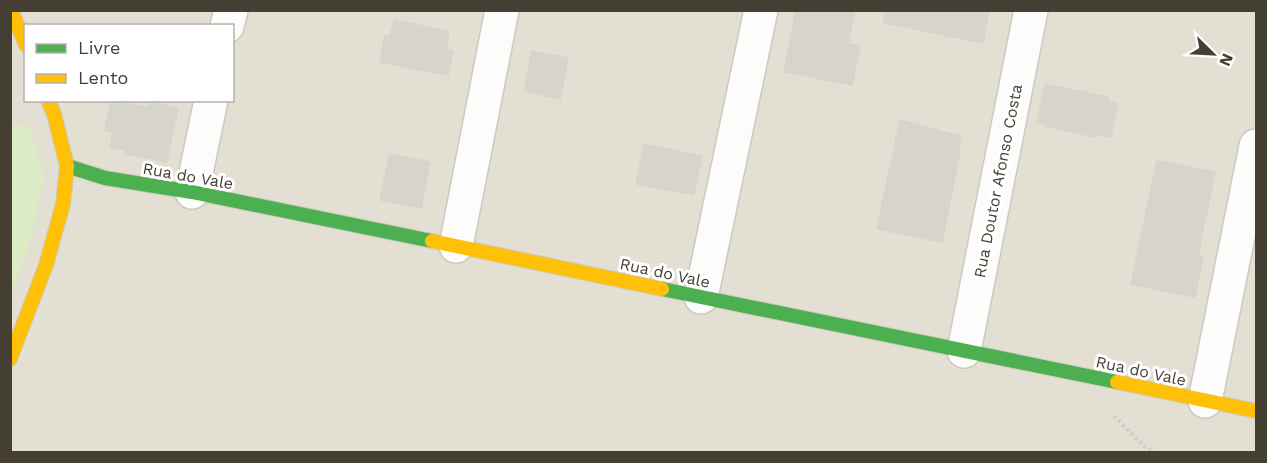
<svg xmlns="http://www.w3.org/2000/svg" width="1267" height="463" font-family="'Work Sans',sans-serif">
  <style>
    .residential { fill: #e3dfd3; fill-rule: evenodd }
    .green { fill: #dbebc4 }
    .building { fill: #d7d4cd; stroke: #d7d4cc; stroke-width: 1.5 }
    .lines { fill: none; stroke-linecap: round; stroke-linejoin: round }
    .street-casing { stroke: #cbc9c2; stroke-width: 36 }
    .fast-casing { stroke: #cecabd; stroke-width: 16 }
    .slow-casing { stroke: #cecabd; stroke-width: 16 }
    .path { stroke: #d0cdc9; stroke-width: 4; stroke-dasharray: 3 3; stroke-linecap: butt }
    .street { stroke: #fcfcfb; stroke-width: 33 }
    .fast { stroke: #4caf50; stroke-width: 14 }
    .slow { stroke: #ffc107; stroke-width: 14 }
    .labels { text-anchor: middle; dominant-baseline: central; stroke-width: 6; stroke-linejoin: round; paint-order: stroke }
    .street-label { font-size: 16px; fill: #443e33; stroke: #fff }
  </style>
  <rect width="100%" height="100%" fill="#eeede6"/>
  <path class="residential" d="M11,11H1256V452H11ZM26,26H232V100H26Z"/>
  <polygon class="green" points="28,123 44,177 27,253 11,294 11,129"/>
  <g class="building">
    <polygon points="796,10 855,10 848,44 860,46 852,85 784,72"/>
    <polygon points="885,10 989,10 983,43 884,23"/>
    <polygon points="394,20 449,31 446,49 453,51 448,75 380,62 385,35 390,36"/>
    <polygon points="532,51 568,58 560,99 524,91"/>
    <polygon points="1045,84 1108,97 1108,101 1118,104 1111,137 1096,134 1095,137 1045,126 1046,124 1037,122"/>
    <polygon points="111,100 149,108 150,102 178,108 167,162 124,154 125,150 110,147 113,132 105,130"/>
    <polygon points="900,120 961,136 958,151 960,151 942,242 877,229"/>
    <polygon points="644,144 702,156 694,195 636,184"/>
    <polygon points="390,154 430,162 421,208 380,200"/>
    <polygon points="1157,161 1215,172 1198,255 1203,256 1195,297 1131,284"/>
  </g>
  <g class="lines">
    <defs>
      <g id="street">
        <polyline points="227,26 231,10"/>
        <polyline points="192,192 211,100"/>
        <polyline points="456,246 502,10"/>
        <polyline points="701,297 761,10"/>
        <polyline points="964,351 1031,10"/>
        <polyline points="1205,401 1256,146"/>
      </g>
      <g id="fast">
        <polyline points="67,166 105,178 192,192 432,241"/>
        <polyline points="662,289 1117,382"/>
      </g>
      <g id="slow">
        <polyline points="11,10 26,45"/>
        <polyline points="432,241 662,289"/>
        <polyline points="10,359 46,265 63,204 67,166 54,114 48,100"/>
        <polyline points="1117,382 1256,411"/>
      </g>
    </defs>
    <use href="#street" class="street-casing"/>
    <use href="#fast" class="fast-casing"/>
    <use href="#slow" class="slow-casing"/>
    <polyline class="path" points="1114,416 1145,447 1156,452"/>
    <use href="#street" class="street"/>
    <use href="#fast" class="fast"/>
    <use href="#slow" class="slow"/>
  </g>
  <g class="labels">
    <g class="street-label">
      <text transform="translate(188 176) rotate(10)">Rua do Vale</text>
      <text transform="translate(998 181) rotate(-79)">Rua Doutor Afonso Costa</text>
      <text transform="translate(665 273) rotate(12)">Rua do Vale</text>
      <text transform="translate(1141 371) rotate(12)">Rua do Vale</text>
    </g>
  </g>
  <rect width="1267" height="463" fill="none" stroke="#443e33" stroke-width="24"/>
  <rect x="24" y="24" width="210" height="78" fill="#ffffff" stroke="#b4b2ad" stroke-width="1.5"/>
  <rect x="36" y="44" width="30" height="9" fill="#4caf50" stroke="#b4b2ad" stroke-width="1.5"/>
  <text x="78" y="54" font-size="18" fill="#443e33">Livre</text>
  <rect x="36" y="74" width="30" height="9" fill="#ffc107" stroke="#b4b2ad" stroke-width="1.5"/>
  <text x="78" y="84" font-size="18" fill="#443e33">Lento</text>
  <g transform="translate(1213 54) rotate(114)" stroke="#ffffff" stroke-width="4.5" paint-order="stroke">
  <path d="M0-4.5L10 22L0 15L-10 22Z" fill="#443e33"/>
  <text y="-9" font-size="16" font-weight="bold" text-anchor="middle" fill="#443e33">N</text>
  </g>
</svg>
